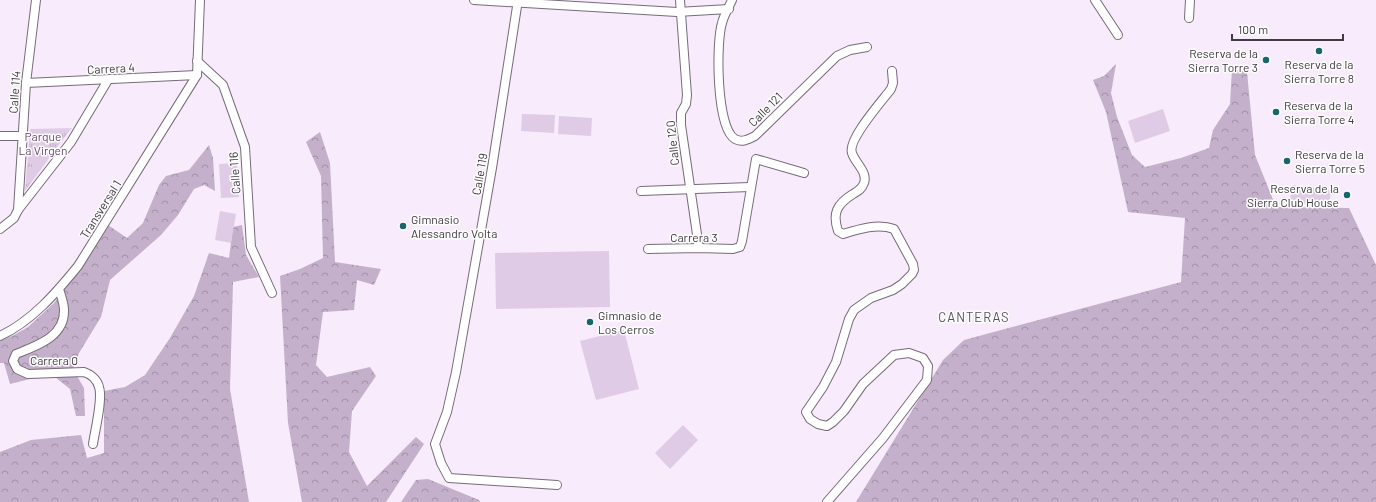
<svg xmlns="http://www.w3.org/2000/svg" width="1376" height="502" font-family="Barlow,sans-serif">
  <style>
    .grass { fill: url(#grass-tufts) }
    .forest { fill: url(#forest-crowns) }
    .garden { fill: #dfcbe5 }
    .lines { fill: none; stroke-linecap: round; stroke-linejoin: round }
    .street-casing { stroke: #766b79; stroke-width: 10 }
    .street { stroke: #fff; stroke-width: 8 }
    .poi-dot { fill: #186668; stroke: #fdfdfd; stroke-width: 1.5 }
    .labels { text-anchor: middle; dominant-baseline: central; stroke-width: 3; stroke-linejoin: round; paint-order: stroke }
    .poi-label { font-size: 12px; fill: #403a41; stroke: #fdfdfd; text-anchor: start }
    .street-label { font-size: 12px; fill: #403a41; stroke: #fdfdfd }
    .park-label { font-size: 12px; fill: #67486f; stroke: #fdfdfd }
    .neighbourhood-label { font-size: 13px; letter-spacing: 1px; fill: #594e5c; stroke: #fdfdfd }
  </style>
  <defs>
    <pattern id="grass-tufts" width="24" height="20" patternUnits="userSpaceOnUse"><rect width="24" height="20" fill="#dfcbe5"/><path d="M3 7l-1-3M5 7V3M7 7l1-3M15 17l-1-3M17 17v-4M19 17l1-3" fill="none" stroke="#c0afc6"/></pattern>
    <pattern id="forest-crowns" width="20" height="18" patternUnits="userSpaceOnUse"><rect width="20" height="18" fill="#c4b0ca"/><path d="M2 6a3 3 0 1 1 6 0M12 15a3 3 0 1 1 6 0" fill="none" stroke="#a190a6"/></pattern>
  </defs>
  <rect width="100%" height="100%" fill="#f8ebfb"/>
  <polygon class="grass" points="72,128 67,134 25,191 30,129"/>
  <g class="forest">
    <polygon points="1116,64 1111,93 1117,117 1132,155 1145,167 1181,158 1209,148 1213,130 1230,104 1232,69 1247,72 1255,155 1276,207 1349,208 1376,265 1376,502 856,502 943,360 964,340 1181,282 1185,218 1128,212 1106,112 1093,80 1104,76"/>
    <polygon points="320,132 330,163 335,262 381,269 374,285 357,280 354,310 323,312 316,365 327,377 370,367 376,376 352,411 349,452 367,486 416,437 424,444 386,502 302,502 288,423 280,276 300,269 323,258 321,176 306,142"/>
    <polygon points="209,145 213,158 215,191 204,185 194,189 178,215 161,235 110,280 101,317 79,353 73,369 84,388 85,416 76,416 70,389 55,377 30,379 10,384 4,363 0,363 0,341 14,335 28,327 54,303 79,271 108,225 127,238 143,223 159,185 166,176 189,170"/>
    <polygon points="242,225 246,255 259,277 233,282 230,389 249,502 0,502 0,452 31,440 81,435 87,458 104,453 104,391 125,387 145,375 170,338 194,296 209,253 229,258 233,227"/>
    <polygon points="428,479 479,500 480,502 401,502 416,480"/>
  </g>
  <g class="garden">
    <polygon points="1163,109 1170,131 1135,143 1128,121"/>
    <polygon points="522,114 555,115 554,133 521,131"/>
    <polygon points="559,116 592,118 591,136 558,134"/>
    <polygon points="237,163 239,197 221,198 219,164"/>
    <polygon points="1292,185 1331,190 1329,206 1290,202"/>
    <polygon points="220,211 236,214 231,243 215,240"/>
    <polygon points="609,251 610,307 496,309 495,253"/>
    <polygon points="624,330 639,389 596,400 580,341"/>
    <polygon points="683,425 698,440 670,469 655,453"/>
  </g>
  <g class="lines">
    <defs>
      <g id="street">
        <polyline points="474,0 677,12 729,9"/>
        <polyline points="518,0 492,168 456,372 447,412 435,444 441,463 449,478 557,485"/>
        <polyline points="680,0 687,95 686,104 681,113 681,125 699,248"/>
        <path d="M732,0C729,7 724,15 722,23C716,42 716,128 735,139C742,143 749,139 755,136L837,56L850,50L867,47"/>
        <polyline points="1095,0 1118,35"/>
        <polyline points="1189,18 1190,0"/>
        <polyline points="197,61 223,85 245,147 251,247 272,293"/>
        <polyline points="26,83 197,75"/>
        <polyline points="0,136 23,136"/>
        <polyline points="641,191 750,187"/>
        <polyline points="18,210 26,83 36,0"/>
        <polyline points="0,229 14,218 18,210 71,142 108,80"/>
        <polyline points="648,249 699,248 733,249 740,247 742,241 756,159 804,173"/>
        <path d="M59,289C61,296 64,303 64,310C65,337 36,346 16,354L13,361L17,369L28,374L84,372C90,374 97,379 99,387C103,399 95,430 93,444"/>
        <path d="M0,336C32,321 56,293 78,266L197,75L200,0"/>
        <path d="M827,502L883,438L927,380L928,366L923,358L909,353L894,355L863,384L844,411L833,422L827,426L818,424L810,419L806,412L823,387L836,362L849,319L854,310L871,298L893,290L902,284L912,274L914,270L913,264L894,229C878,223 859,229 843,234L838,231C832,213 837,204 853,194C858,191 862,189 864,183C868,172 855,163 852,153C847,140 882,101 891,89L893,83L892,71"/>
      </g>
    </defs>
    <use href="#street" class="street-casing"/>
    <use href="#street" class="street"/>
  </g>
  <g class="poi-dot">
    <circle cx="1319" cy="51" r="4"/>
    <circle cx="1266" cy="60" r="4"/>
    <circle cx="1276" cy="112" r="4"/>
    <circle cx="1287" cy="161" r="4"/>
    <circle cx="1347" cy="195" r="4"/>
    <circle cx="403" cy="226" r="4"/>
    <circle cx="590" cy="322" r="4"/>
  </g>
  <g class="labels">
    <g class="poi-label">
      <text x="1258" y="53" text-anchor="end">Reserva de la<tspan x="1258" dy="14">Sierra Torre 3</tspan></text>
      <text x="1319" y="64" text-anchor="middle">Reserva de la<tspan x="1319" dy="14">Sierra Torre 8</tspan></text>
      <text x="1284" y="105">Reserva de la<tspan x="1284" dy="14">Sierra Torre 4</tspan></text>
      <text x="1295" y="154">Reserva de la<tspan x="1295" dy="14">Sierra Torre 5</tspan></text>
      <text x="1339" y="188" text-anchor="end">Reserva de la<tspan x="1339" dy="14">Sierra Club House</tspan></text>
      <text x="411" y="219">Gimnasio<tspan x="411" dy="14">Alessandro Volta</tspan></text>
      <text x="598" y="315">Gimnasio de<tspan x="598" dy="14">Los Cerros</tspan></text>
    </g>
    <g class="street-label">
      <text transform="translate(111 68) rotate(-3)">Carrera 4</text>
      <text transform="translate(14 92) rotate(-86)">Calle 114</text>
      <text transform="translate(765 109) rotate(-45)">Calle 121</text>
      <text transform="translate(672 143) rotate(-96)">Calle 120</text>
      <text transform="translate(234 173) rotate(-94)">Calle 116</text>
      <text transform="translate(479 174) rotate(-80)">Calle 119</text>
      <text transform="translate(100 209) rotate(-58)">Transversal 1</text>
      <text x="694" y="237">Carrera 3</text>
      <text x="54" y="360">Carrera 0</text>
    </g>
    <g class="park-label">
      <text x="43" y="136">Parque<tspan x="43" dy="14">La Virgen</tspan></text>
    </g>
    <g class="neighbourhood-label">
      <text x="974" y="317">CANTERAS</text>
    </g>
  </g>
  <path d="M1232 34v6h111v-6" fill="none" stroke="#403a41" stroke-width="2"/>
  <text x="1238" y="34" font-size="12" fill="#403a41" stroke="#fdfdfd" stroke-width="3" paint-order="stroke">100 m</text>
</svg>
